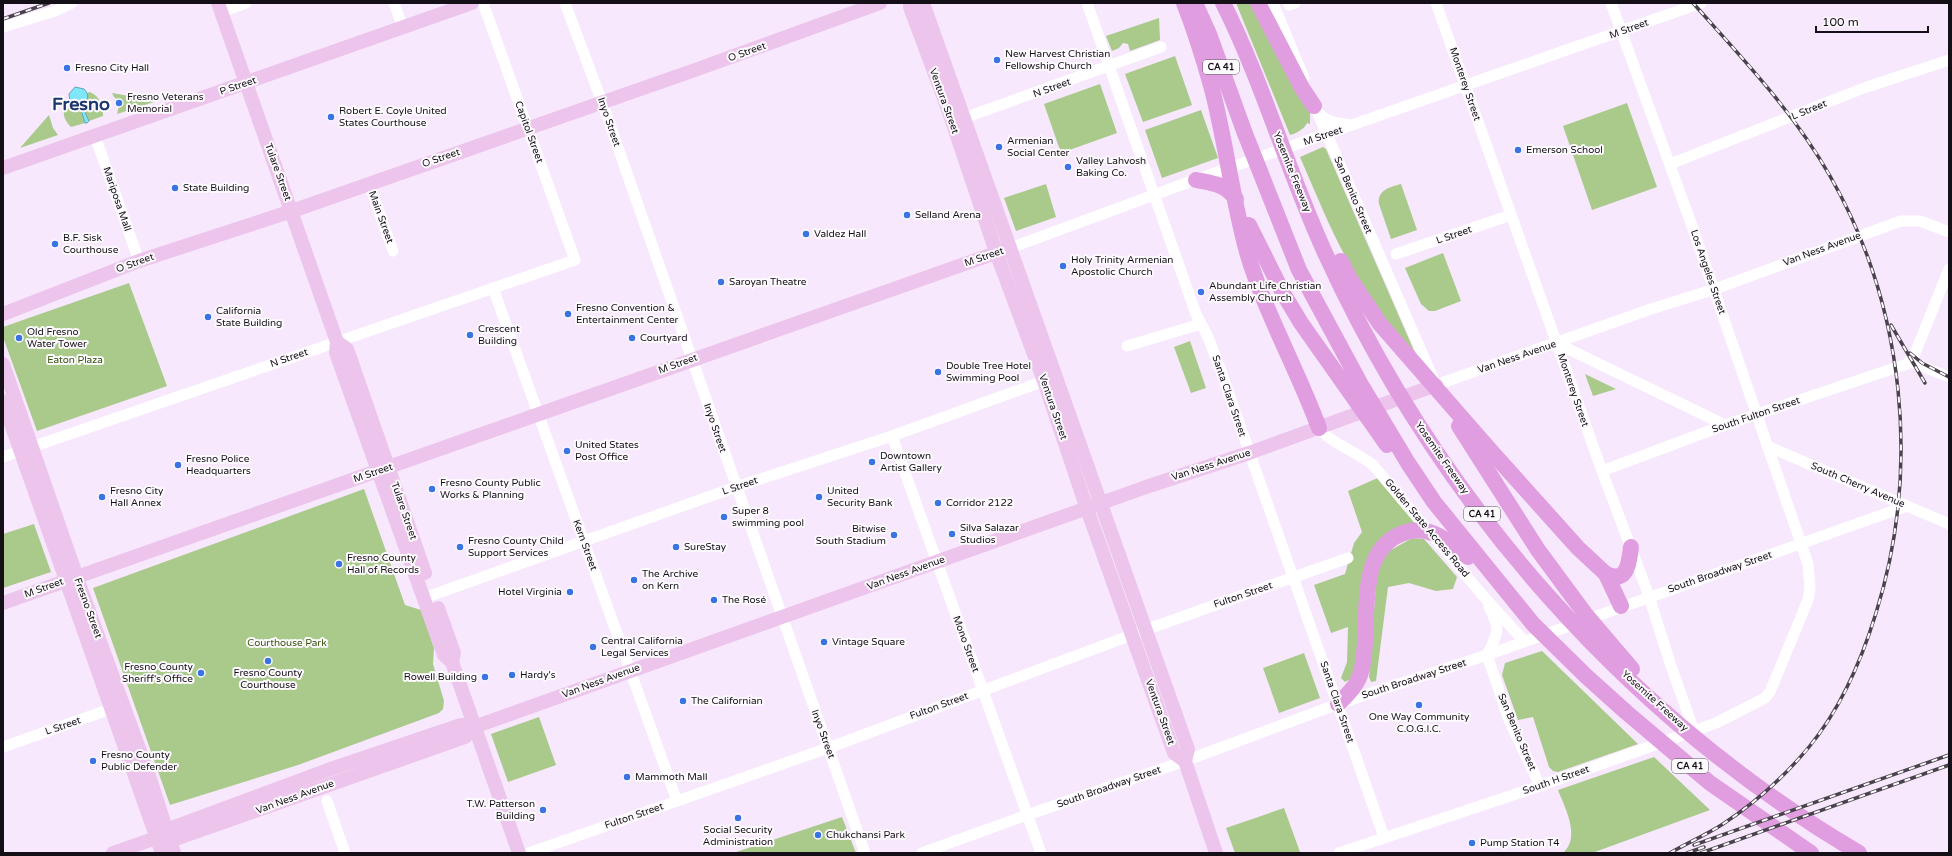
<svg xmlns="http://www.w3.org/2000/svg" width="1952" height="856" font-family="'Varela Round',sans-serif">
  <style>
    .green { fill: #a9ca8a }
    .water { fill: #7fe7f9; stroke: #5fa6b5 }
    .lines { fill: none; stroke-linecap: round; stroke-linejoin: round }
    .minor { stroke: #fff; stroke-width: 11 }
    .major { stroke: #ecc4ec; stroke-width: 14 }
    .highway { stroke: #e09de0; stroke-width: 16 }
    .rail-casing { stroke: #4a434d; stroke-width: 3.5 }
    .rail { stroke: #fdfafe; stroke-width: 2; stroke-dasharray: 6; stroke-linecap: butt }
    .poi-dot { fill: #3a74e3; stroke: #fdfafe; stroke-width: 1.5 }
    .labels { text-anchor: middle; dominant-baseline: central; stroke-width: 4; stroke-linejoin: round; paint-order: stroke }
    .shield { fill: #fdfafe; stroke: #5b565c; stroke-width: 1 }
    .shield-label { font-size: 9px; font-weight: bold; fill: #151017 }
    .street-label { font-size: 10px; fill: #151017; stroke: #fdfafe }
    .poi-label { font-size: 10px; fill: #151017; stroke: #fdfafe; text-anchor: start }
    .park-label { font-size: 10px; fill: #36540b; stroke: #fdfafe }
    .town-label { font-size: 18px; font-weight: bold; fill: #1b376d; stroke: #fdfafe }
  </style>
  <rect width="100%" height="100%" fill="#f7e8fd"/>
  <g class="green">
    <path d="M1236,3H1254L1310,113V124L1307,123C1304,129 1297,133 1290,135Z"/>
    <polygon points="1159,18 1160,40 1130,51 1128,44 1123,43 1119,48 1112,51 1106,36"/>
    <polygon points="1175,56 1192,105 1143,122 1125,74"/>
    <polygon points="1100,84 1117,133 1061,153 1044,104"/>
    <path d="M90,92C100,97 104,105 103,116L89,121L82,105L85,103L87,93Z"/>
    <polygon points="112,93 157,101 117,114 120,101 114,97"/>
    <path d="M69,100L73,105L80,106L85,123L71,127C63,119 62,112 66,101Z"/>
    <polygon points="1627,103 1657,187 1592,210 1563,126"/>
    <polygon points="1201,110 1218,158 1162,178 1145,130"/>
    <polygon points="49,115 53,128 58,135 20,148"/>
    <path d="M1323,147L1326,149L1419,362C1398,335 1376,308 1358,278C1334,240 1318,198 1300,157Z"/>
    <polygon points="1046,184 1056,217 1016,231 1004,198"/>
    <path d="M1401,184L1417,230L1391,239L1379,204C1377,190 1390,187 1401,184Z"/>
    <polygon points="1443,253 1461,301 1435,311 1429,311 1421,304 1405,268"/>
    <polygon points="129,283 167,386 37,431 3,337 3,327"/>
    <polygon points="1190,341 1206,388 1191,393 1174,347"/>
    <polygon points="1585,374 1616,389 1593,396"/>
    <polygon points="1380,477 1415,523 1379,541 1354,677 1345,682 1341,678 1347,662 1348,627 1331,633 1314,585 1345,574 1354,543 1362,532 1348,491"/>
    <polygon points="364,489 405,605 421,610 434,648 433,664 444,701 443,709 439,713 298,765 170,805 93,588"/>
    <polygon points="34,524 51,572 3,588 3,534"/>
    <polygon points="1412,538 1424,539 1457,577 1453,589 1436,591 1409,583 1388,587 1376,681 1371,682 1369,677 1377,572 1386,553"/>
    <polygon points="1542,651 1638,744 1558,772 1553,771 1549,767 1533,717 1518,720 1502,675 1505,663"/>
    <polygon points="1304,653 1320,698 1279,713 1263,668"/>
    <polygon points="539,717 556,765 508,782 491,734"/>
    <path d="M1654,757L1710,810L1592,853H1563C1581,837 1565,808 1558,790Z"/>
    <polygon points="1284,808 1300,852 1235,853 1226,828"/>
    <polygon points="842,817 856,853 733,853"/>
  </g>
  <path class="water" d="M75,87L84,89C90,95 88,100 82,106L89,121L87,123H85L80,106H76L70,102L69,94Z"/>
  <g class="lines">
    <g class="minor">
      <polyline points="394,3 403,28"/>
      <polyline points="565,3 602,102 865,853"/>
      <polyline points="1087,3 1196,314 1208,337 1222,374 1384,837"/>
      <polyline points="1273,3 1304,78"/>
      <polyline points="1436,3 1602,471 1649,596 1670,663 1694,731"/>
      <polyline points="1289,5 1295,3"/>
      <polyline points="221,12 246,3"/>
      <polyline points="3,27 55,11 72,3"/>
      <polyline points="1312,100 1436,385 1648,310 1715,289 1901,221 1920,221 1949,232"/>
      <path d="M1319,113C1327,124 1339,122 1350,125"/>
      <polyline points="964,118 1161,47"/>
      <polyline points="95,136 139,261"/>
      <polyline points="1670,164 1864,88 1949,60"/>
      <polyline points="369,184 393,251"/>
      <polyline points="1010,248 1189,182 1701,3"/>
      <polyline points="1396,254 1511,215"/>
      <polyline points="493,288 677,801"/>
      <polyline points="1556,343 1725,425"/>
      <polyline points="1127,346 1201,324"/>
      <polyline points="1911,362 1949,377"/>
      <path d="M1319,428C1330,443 1357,452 1373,465L1485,598L1524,641"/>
      <polyline points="892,436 1041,853"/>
      <polyline points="1767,446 1949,524"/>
      <polyline points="3,457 575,260 483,3"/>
      <polyline points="1602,471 1725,425 1907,364 1914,356 1949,269"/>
      <polyline points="424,598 736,487 892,436 1052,378"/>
      <polyline points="1487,655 1509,720 1540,786"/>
      <path d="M1487,655C1498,633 1501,630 1489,607"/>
      <polyline points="3,747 119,706"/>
      <polyline points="327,801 345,853"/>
      <polyline points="529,853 828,748 1145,630 1348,558"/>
      <polyline points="922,853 1027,815 1185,761 1338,704 1487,655 1907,506"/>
      <polyline points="1339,853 1540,786 1716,723 1765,698 1770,692 1808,600 1810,588 1808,564 1691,223 1611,3"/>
    </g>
    <g class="major">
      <polyline points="218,3 337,342 336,353 444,655 452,662 519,853"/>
      <polyline points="910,3 910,7 948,109 996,252 1044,381 1087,509 1174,753 1185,761"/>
      <polyline points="923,3 1188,749 1185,761 1216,853"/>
      <polyline points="3,168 472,3"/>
      <polyline points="3,314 139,261 292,211 695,70 880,3"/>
      <polyline points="337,342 347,349 425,573"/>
      <polyline points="3,364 82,592 149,776 174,853"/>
      <polyline points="3,401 162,853"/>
      <polyline points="3,603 1010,248"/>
      <polyline points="438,608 454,653 452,662"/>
      <polyline points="162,839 170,841 465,737 474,727"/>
      <polyline points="113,853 156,838 166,830 328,770 461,725 474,727 1146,487 1249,453 1436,385"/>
    </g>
    <g class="highway">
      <path d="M1184,3C1195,31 1204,60 1212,89C1226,143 1232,198 1247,252C1265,313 1297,368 1319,428"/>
      <polyline points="1195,3 1209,34 1244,131 1299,270 1360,383 1408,463 1434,502 1533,624 1586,676 1626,712 1710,783 1811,853"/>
      <path d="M1223,3C1264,85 1288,173 1326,255C1438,501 1626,716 1859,853"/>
      <polyline points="1258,3 1302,88 1314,106"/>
      <path d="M1196,180C1212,183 1226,184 1236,199"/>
      <polyline points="1249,225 1283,293 1301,323 1387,445"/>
      <polyline points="1341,261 1350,279 1380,324 1490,450 1578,548 1606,574 1621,606"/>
      <polyline points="1459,426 1538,550 1586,615 1632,669"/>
      <path d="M1606,574C1628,584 1629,562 1631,547"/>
      <path d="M1338,704C1347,695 1358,685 1361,672C1373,630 1352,554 1401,534C1428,522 1448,541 1468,557"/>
    </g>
    <defs>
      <g id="rail">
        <polyline points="3,19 49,3"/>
        <polyline points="1891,325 1925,383"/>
        <polyline points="1910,353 1922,363 1949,377"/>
        <polyline points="1694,845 1949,755"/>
        <path d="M1670,853C1687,843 1706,835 1723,824C1755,803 1784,777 1809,747C1841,708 1861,662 1876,613C1921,469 1905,307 1830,176C1793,111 1742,58 1693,3"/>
        <polyline points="1687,853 1704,847"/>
        <polyline points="1701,853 1949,765"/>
      </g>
    </defs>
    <use href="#rail" class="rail-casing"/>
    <use href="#rail" class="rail"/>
  </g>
  <g class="poi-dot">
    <circle cx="997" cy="60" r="4"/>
    <circle cx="67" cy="68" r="4"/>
    <circle cx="119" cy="103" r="4"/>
    <circle cx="331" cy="117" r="4"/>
    <circle cx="999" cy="147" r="4"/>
    <circle cx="1518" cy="150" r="4"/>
    <circle cx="1068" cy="167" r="4"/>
    <circle cx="175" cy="188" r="4"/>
    <circle cx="907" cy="215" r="4"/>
    <circle cx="806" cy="234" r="4"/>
    <circle cx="55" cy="244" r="4"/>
    <circle cx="1063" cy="266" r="4"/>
    <circle cx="721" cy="282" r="4"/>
    <circle cx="1201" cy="292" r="4"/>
    <circle cx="568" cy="314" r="4"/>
    <circle cx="208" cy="317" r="4"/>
    <circle cx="470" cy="335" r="4"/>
    <circle cx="19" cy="338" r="4"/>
    <circle cx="632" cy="338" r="4"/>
    <circle cx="938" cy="372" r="4"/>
    <circle cx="567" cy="451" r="4"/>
    <circle cx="872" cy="462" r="4"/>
    <circle cx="178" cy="465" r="4"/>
    <circle cx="432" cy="489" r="4"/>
    <circle cx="102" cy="497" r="4"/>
    <circle cx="819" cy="497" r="4"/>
    <circle cx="938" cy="503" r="4"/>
    <circle cx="724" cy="517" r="4"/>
    <circle cx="952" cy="534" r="4"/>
    <circle cx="894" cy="535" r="4"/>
    <circle cx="460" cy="547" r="4"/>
    <circle cx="676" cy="547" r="4"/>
    <circle cx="339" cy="564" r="4"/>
    <circle cx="634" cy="580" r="4"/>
    <circle cx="570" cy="592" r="4"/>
    <circle cx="714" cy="600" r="4"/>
    <circle cx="824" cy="642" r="4"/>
    <circle cx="593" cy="647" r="4"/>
    <circle cx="268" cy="661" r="4"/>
    <circle cx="201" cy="673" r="4"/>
    <circle cx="512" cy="675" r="4"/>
    <circle cx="485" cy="677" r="4"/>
    <circle cx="683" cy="701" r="4"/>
    <circle cx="1419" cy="705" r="4"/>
    <circle cx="93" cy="761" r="4"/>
    <circle cx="627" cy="777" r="4"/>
    <circle cx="543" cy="810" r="4"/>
    <circle cx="738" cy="818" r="4"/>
    <circle cx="818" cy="835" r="4"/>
    <circle cx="1472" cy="843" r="4"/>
  </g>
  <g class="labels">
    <g class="shield">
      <rect x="1203" y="60" width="36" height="14" rx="3"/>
      <rect x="1464" y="507" width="36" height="14" rx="3"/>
      <rect x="1672" y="759" width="36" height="14" rx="3"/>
    </g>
    <g class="shield-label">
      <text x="1221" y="67">CA 41</text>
      <text x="1482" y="514">CA 41</text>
      <text x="1690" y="766">CA 41</text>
    </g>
    <g class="street-label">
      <text transform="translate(1629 29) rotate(-20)">M Street</text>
      <text transform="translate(747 52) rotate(-20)">O Street</text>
      <text transform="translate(1465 84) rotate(71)">Monterey Street</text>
      <text transform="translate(238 86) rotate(-19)">P Street</text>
      <text transform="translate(1052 88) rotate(-20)">N Street</text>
      <text transform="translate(944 101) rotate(70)">Ventura Street</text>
      <text transform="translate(1809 110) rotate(-22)">L Street</text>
      <text transform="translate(609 122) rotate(71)">Inyo Street</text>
      <text transform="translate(529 132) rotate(70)">Capitol Street</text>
      <text transform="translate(1323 136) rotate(-19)">M Street</text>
      <text transform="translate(441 158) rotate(-19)">O Street</text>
      <text transform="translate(278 172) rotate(70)">Tulare Street</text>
      <text transform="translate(1292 172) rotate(68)">Yosemite Freeway</text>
      <text transform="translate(1353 195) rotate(67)">San Benito Street</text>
      <text transform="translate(117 199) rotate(71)">Mariposa Mall</text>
      <text transform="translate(381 217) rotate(70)">Main Street</text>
      <text transform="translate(1454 235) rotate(-19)">L Street</text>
      <text transform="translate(1822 249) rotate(-20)">Van Ness Avenue</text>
      <text transform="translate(984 257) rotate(-19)">M Street</text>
      <text transform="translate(135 263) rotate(-20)">O Street</text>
      <text transform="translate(1708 272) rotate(71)">Los Angeles Street</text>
      <text transform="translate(1517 357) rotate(-19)">Van Ness Avenue</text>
      <text transform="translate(289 358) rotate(-19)">N Street</text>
      <text transform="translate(678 364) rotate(-20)">M Street</text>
      <text transform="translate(1573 390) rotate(71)">Monterey Street</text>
      <text transform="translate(1229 396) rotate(71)">Santa Clara Street</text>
      <text transform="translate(1053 407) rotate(71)">Ventura Street</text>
      <text transform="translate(1756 415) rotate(-19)">South Fulton Street</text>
      <text transform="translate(715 428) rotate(71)">Inyo Street</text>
      <text transform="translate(1442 458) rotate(55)">Yosemite Freeway</text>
      <text transform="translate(1211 465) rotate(-18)">Van Ness Avenue</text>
      <text transform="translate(373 473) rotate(-19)">M Street</text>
      <text transform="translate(1858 485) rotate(23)">South Cherry Avenue</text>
      <text transform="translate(740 486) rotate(-19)">L Street</text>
      <text transform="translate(404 511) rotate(71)">Tulare Street</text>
      <text transform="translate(1427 528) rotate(50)">Golden State Access Road</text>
      <text transform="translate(585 545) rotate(70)">Kern Street</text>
      <text transform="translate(1720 572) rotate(-19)">South Broadway Street</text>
      <text transform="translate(906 573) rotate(-20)">Van Ness Avenue</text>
      <text transform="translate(44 588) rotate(-20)">M Street</text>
      <text transform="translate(1243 595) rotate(-19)">Fulton Street</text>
      <text transform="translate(88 608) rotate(70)">Fresno Street</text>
      <text transform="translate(966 644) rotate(70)">Mono Street</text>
      <text transform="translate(1414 679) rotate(-18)">South Broadway Street</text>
      <text transform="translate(601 681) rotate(-20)">Van Ness Avenue</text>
      <text transform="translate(1655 701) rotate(42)">Yosemite Freeway</text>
      <text transform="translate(1337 702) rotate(71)">Santa Clara Street</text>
      <text transform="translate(939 706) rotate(-20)">Fulton Street</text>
      <text transform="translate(1160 712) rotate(70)">Ventura Street</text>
      <text transform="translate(63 726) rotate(-19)">L Street</text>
      <text transform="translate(1517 732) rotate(67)">San Benito Street</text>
      <text transform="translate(823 734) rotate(70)">Inyo Street</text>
      <text transform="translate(1556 780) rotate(-19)">South H Street</text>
      <text transform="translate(1109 787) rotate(-19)">South Broadway Street</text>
      <text transform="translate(295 797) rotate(-20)">Van Ness Avenue</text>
      <text transform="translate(634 816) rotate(-19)">Fulton Street</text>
    </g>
    <g class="poi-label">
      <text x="1005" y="54">New Harvest Christian<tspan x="1005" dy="12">Fellowship Church</tspan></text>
      <text x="75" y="68">Fresno City Hall</text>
      <text x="127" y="97">Fresno Veterans<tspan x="127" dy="12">Memorial</tspan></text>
      <text x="339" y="111">Robert E. Coyle United<tspan x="339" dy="12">States Courthouse</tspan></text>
      <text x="1007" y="141">Armenian<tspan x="1007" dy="12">Social Center</tspan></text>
      <text x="1526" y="150">Emerson School</text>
      <text x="1076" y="161">Valley Lahvosh<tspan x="1076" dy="12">Baking Co.</tspan></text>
      <text x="183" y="188">State Building</text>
      <text x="915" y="215">Selland Arena</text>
      <text x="814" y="234">Valdez Hall</text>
      <text x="63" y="238">B.F. Sisk<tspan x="63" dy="12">Courthouse</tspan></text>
      <text x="1071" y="260">Holy Trinity Armenian<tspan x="1071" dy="12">Apostolic Church</tspan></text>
      <text x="729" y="282">Saroyan Theatre</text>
      <text x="1209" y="286">Abundant Life Christian<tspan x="1209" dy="12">Assembly Church</tspan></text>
      <text x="576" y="308">Fresno Convention &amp;<tspan x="576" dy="12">Entertainment Center</tspan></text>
      <text x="216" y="311">California<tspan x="216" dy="12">State Building</tspan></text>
      <text x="478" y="329">Crescent<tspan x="478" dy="12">Building</tspan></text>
      <text x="27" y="332">Old Fresno<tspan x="27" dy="12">Water Tower</tspan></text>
      <text x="640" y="338">Courtyard</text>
      <text x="946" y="366">Double Tree Hotel<tspan x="946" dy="12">Swimming Pool</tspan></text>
      <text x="575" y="445">United States<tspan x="575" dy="12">Post Office</tspan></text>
      <text x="880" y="456">Downtown<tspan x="880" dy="12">Artist Gallery</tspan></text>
      <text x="186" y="459">Fresno Police<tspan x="186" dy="12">Headquarters</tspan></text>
      <text x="440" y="483">Fresno County Public<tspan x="440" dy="12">Works &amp; Planning</tspan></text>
      <text x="110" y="491">Fresno City<tspan x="110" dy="12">Hall Annex</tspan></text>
      <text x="827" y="491">United<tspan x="827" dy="12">Security Bank</tspan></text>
      <text x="946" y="503">Corridor 2122</text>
      <text x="732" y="511">Super 8<tspan x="732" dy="12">swimming pool</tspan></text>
      <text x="960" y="528">Silva Salazar<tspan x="960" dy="12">Studios</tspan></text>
      <text x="886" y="529" text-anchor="end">Bitwise<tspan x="886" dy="12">South Stadium</tspan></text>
      <text x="468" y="541">Fresno County Child<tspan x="468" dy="12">Support Services</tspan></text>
      <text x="684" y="547">SureStay</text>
      <text x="347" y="558">Fresno County<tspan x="347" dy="12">Hall of Records</tspan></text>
      <text x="642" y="574">The Archive<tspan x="642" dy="12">on Kern</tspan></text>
      <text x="562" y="592" text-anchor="end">Hotel Virginia</text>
      <text x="722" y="600">The Rosé</text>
      <text x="601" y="641">Central California<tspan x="601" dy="12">Legal Services</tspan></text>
      <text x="832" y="642">Vintage Square</text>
      <text x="193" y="667" text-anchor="end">Fresno County<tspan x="193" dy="12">Sheriff's Office</tspan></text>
      <text x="268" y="673" text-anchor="middle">Fresno County<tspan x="268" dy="12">Courthouse</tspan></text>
      <text x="520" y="675">Hardy's</text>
      <text x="477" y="677" text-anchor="end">Rowell Building</text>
      <text x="691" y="701">The Californian</text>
      <text x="1419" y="717" text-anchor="middle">One Way Community<tspan x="1419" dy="12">C.O.G.I.C.</tspan></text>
      <text x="101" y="755">Fresno County<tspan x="101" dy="12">Public Defender</tspan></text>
      <text x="635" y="777">Mammoth Mall</text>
      <text x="535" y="804" text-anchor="end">T.W. Patterson<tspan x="535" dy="12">Building</tspan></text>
      <text x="738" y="830" text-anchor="middle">Social Security<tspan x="738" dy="12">Administration</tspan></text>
      <text x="826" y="835">Chukchansi Park</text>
      <text x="1480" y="843">Pump Station T4</text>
    </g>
    <g class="park-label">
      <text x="75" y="360">Eaton Plaza</text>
      <text x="287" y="643">Courthouse Park</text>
    </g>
    <g class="town-label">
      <text x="81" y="104">Fresno</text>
    </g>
  </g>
  <rect width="1952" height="856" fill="none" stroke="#151017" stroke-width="8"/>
  <path d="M1816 26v6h112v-6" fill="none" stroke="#151017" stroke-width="2"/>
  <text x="1822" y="26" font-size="12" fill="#151017" stroke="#fdfafe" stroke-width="3" paint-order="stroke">100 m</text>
</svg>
